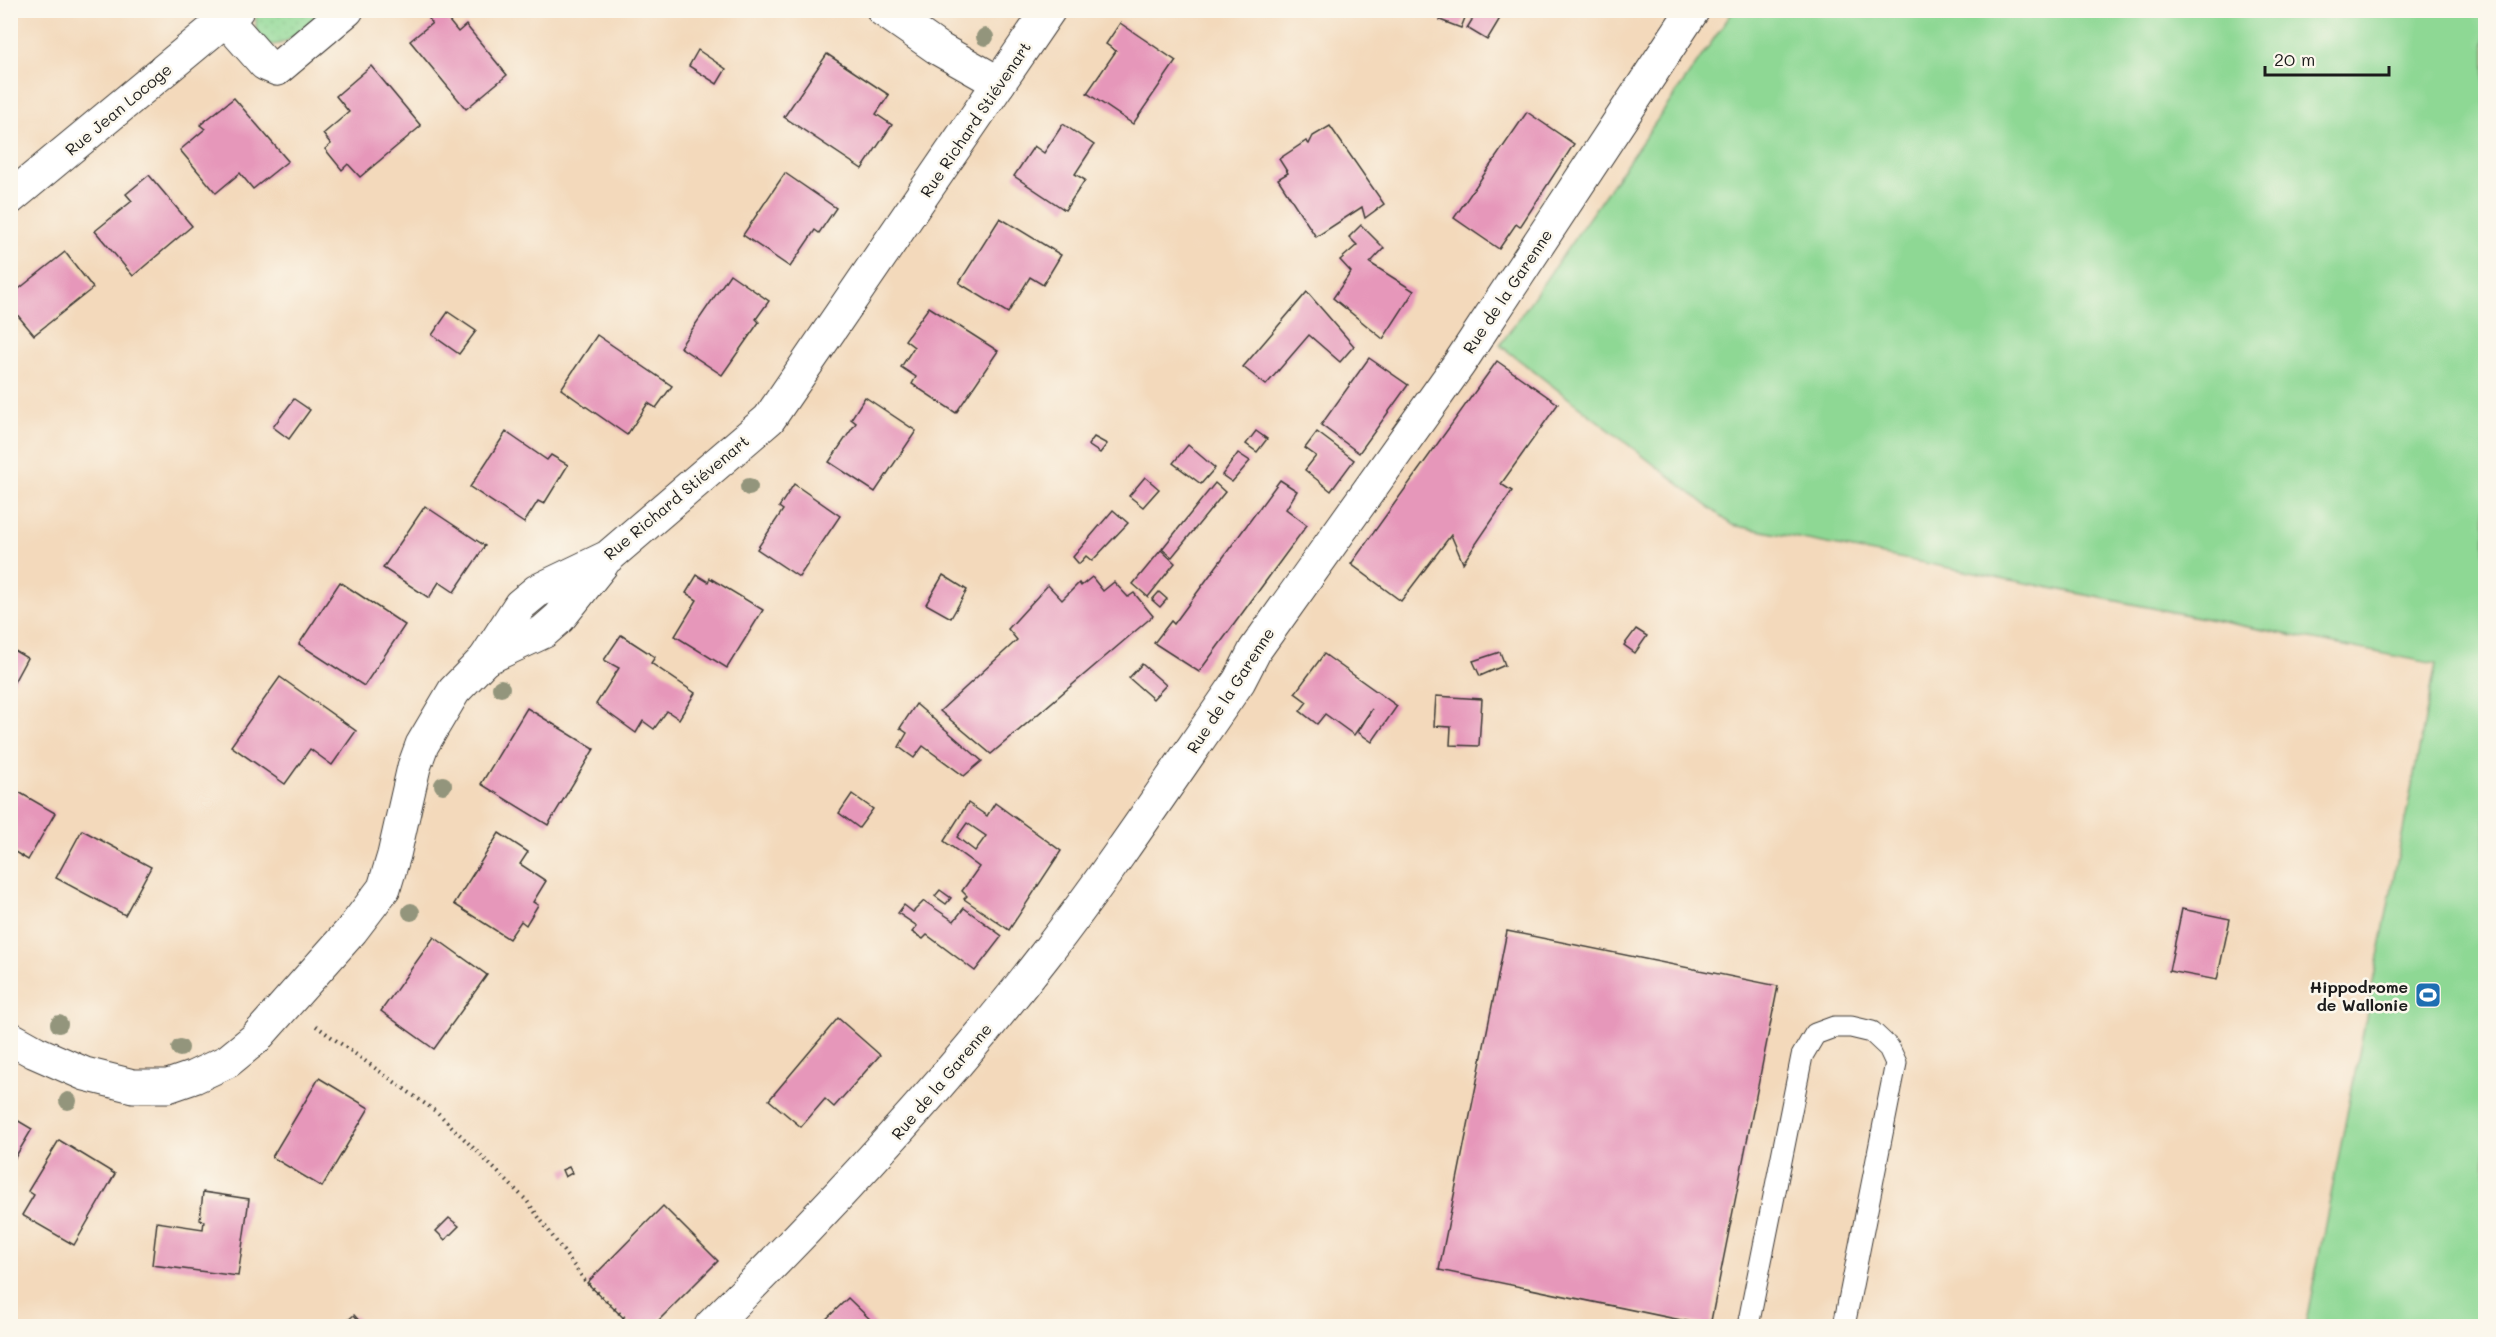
<svg xmlns="http://www.w3.org/2000/svg" width="2496" height="1337" font-family="Mali,sans-serif">
  <style>
    .grass { fill: url(#grass-dots); stroke: #557a58; stroke-width: 1.5 }
    .park { fill: #8ed894; stroke: #557a58; stroke-width: 1.5 }
    .building { fill: #e697ba; fill-rule: evenodd }
    .lines { fill: none; stroke-linecap: round; stroke-linejoin: round }
    .lane-casing { stroke: #3c3834; stroke-width: 23 }
    .street-casing { stroke: #3c3834; stroke-width: 35 }
    .path { stroke: #3c3834; stroke-width: 4; stroke-dasharray: 1.5 4.5; stroke-linecap: butt }
    .lane { stroke: #fff; stroke-width: 21 }
    .street { stroke: #fff; stroke-width: 33 }
    .tree { fill: #93957b }
    .labels { text-anchor: middle; dominant-baseline: central; stroke-width: 5; stroke-linejoin: round; paint-order: stroke }
    .street-label { font-size: 16px; fill: #1c1c1c; stroke: #fbf7ec }
    .poi-label { font-size: 16px; font-weight: bold; fill: #1c1c1c; stroke: #fbf7ec; text-anchor: end }
  </style>
  <defs>
    <pattern id="grass-dots" width="8" height="8" patternUnits="userSpaceOnUse" patternTransform="scale(1.5)"><rect width="8" height="8" fill="#8ed894"/><path d="M2 2h.1M6 6h.1" fill="none" stroke="#7ab97f" stroke-width="1.8" stroke-linecap="round"/></pattern>
  </defs>
  <rect width="100%" height="100%" fill="#fbf7ec"/>
  <filter id="ink" filterUnits="userSpaceOnUse"><feTurbulence type="fractalNoise" baseFrequency=".0167" numOctaves="2"/><feDisplacementMap in="SourceGraphic" scale="12" xChannelSelector="R" yChannelSelector="G"/><feConvolveMatrix kernelMatrix="1 2 1 2 8 2 1 2 1" color-interpolation-filters="sRGB"/></filter>
  <filter id="wash" filterUnits="userSpaceOnUse"><feTurbulence type="fractalNoise" baseFrequency=".008" numOctaves="4" result="noise"/><feDisplacementMap in="SourceGraphic" scale="24" xChannelSelector="R" yChannelSelector="G"/><feGaussianBlur stdDeviation="1.35" result="paint"/><feColorMatrix in="noise" values="0 0 0 0 0 0 0 0 0 0 0 0 0 0 0 0 0 1.4 0 .05"/><feComposite in="paint" operator="in"/></filter>
  <g filter="url(#wash)">
    <rect width="100%" height="100%" fill="#f3d9bb"/>
    <path class="grass" d="M260,11H325C313,20 285,50 269,44C264,42 259,34 256,30V15Z"/>
    <polygon class="park" points="1734,10 2485,11 2485,1326 2305,1326 2436,664 1732,525 1500,345"/>
    <g id="blocks">
      <g class="building">
        <polygon points="440,10 458,32 466,25 507,75 466,109 410,41 432,23 429,19"/>
        <polygon points="1444,10 1468,10 1461,28 1440,20"/>
        <polygon points="1478,10 1505,10 1487,40 1467,28"/>
        <polygon points="1120,23 1176,61 1133,124 1087,93 1116,51 1106,44"/>
        <polygon points="698,50 726,69 717,84 689,66"/>
        <polygon points="827,54 889,95 876,114 892,125 862,169 784,117"/>
        <polygon points="371,66 421,126 360,177 348,164 342,170 325,149 331,144 323,134 349,112 336,96"/>
        <polygon points="234,98 288,161 253,189 240,173 216,193 180,150 205,129 200,125"/>
        <polygon points="1527,112 1574,144 1520,227 1516,224 1499,249 1454,218"/>
        <polygon points="1063,124 1094,145 1075,174 1085,180 1065,210 1014,176 1034,146 1044,153"/>
        <polygon points="1330,126 1384,204 1365,218 1362,207 1316,237 1278,179 1288,173 1279,159 1306,141 1309,144 1313,136"/>
        <polygon points="785,173 836,208 819,233 815,230 790,267 743,235"/>
        <polygon points="149,175 192,226 133,276 95,231 132,201 126,194"/>
        <polygon points="1000,218 1061,255 1043,285 1030,277 1008,313 959,283"/>
        <polygon points="1361,225 1384,248 1370,263 1414,291 1383,339 1333,298 1351,272 1340,260 1357,245 1349,237"/>
        <polygon points="65,252 93,288 34,335 10,306 10,296"/>
        <polygon points="730,274 769,301 756,319 759,322 722,375 680,347"/>
        <polygon points="1307,292 1354,346 1340,362 1309,335 1266,385 1243,367"/>
        <polygon points="929,307 998,351 956,413 912,384 916,377 901,367 914,347 905,340"/>
        <polygon points="448,312 476,331 459,354 432,335"/>
        <polygon points="597,335 672,386 656,408 648,403 627,435 561,389"/>
        <polygon points="1369,358 1408,385 1359,453 1321,425"/>
        <polygon points="1497,361 1558,404 1501,484 1512,491 1463,563 1451,535 1401,601 1351,564"/>
        <polygon points="865,397 916,431 875,492 829,462 856,423 851,419"/>
        <polygon points="294,399 310,410 289,439 273,427"/>
        <polygon points="1256,431 1267,439 1257,452 1246,444"/>
        <polygon points="506,432 547,460 551,455 568,465 544,504 538,501 524,523 470,487"/>
        <polygon points="1317,432 1354,460 1331,491 1305,470 1316,456 1305,448"/>
        <polygon points="1094,437 1107,444 1100,453 1088,445"/>
        <polygon points="1188,445 1215,468 1201,484 1173,463"/>
        <polygon points="1238,453 1250,461 1232,482 1222,475"/>
        <polygon points="1145,477 1159,489 1143,507 1129,496"/>
        <polygon points="1280,480 1297,491 1286,509 1307,525 1199,672 1154,643 1171,621 1174,624"/>
        <polygon points="1215,483 1225,492 1172,557 1162,549"/>
        <polygon points="794,484 840,516 799,577 757,549 783,510 779,507"/>
        <polygon points="425,506 485,546 454,592 439,582 429,598 383,568"/>
        <polygon points="1113,510 1128,523 1092,561 1086,556 1079,564 1073,557"/>
        <polygon points="1161,550 1175,563 1148,597 1133,584"/>
        <polygon points="697,575 708,582 710,578 763,610 727,668 675,636 697,600 686,593"/>
        <polygon points="943,575 967,590 951,618 926,604"/>
        <polygon points="1092,577 1103,591 1114,582 1128,597 1134,593 1153,616 991,754 940,711 1017,640 1008,629 1048,585 1062,600 1079,583 1081,586"/>
        <polygon points="340,582 405,625 364,686 299,644"/>
        <polygon points="1159,592 1167,599 1160,607 1152,600"/>
        <polygon points="1636,629 1647,636 1635,653 1624,645"/>
        <polygon points="621,635 655,657 651,663 695,693 679,719 667,711 654,729 643,721 636,733 596,704 619,668 604,660"/>
        <polygon points="10,648 27,658 14,682 10,680"/>
        <polygon points="1500,652 1505,665 1480,676 1473,661"/>
        <polygon points="1324,654 1397,706 1372,742 1358,732 1372,709 1354,735 1325,714 1317,724 1300,711 1307,702 1295,693"/>
        <polygon points="1142,664 1166,685 1153,699 1129,678"/>
        <polygon points="280,677 356,731 332,765 310,749 285,784 231,746"/>
        <polygon points="1436,696 1482,699 1479,746 1450,745 1451,727 1434,726"/>
        <polygon points="916,704 982,761 964,776 923,746 914,758 899,747 907,733 900,728"/>
        <polygon points="527,708 594,749 548,825 481,784"/>
        <polygon points="10,787 55,813 28,860 10,849"/>
        <polygon points="852,794 873,809 859,828 839,813"/>
        <path d="M968,803L987,816L995,803L1061,851L1009,930L964,899L967,896L962,891L979,867L944,841ZM967,823L986,836L975,851L957,837Z"/>
        <polygon points="82,830 151,867 125,915 56,878"/>
        <polygon points="499,833 528,852 520,864 546,881 533,902 538,905 526,925 521,921 509,939 454,904"/>
        <polygon points="940,890 951,898 946,904 935,896"/>
        <polygon points="924,901 954,921 964,908 1002,936 975,971 927,935 923,939 912,932 917,926 898,913 904,905 913,912"/>
        <polygon points="2182,909 2230,919 2217,980 2169,971"/>
        <polygon points="1507,931 1778,986 1710,1326 1439,1270"/>
        <polygon points="434,937 487,975 434,1049 381,1011"/>
        <polygon points="838,1018 880,1055 834,1107 825,1099 801,1127 769,1100"/>
        <polygon points="319,1078 369,1108 322,1187 272,1157"/>
        <polygon points="10,1116 32,1129 10,1166"/>
        <polygon points="59,1140 115,1174 74,1245 22,1215 34,1195 28,1191"/>
        <polygon points="569,1167 572,1173 565,1177 562,1170"/>
        <polygon points="203,1192 249,1199 238,1276 152,1265 157,1222 203,1229 204,1221 200,1220"/>
        <polygon points="663,1206 718,1261 653,1326 632,1326 587,1283"/>
        <polygon points="449,1218 459,1226 445,1240 436,1231"/>
        <polygon points="848,1298 877,1326 819,1326"/>
        <polygon points="354,1315 364,1326 341,1326"/>
      </g>
    </g>
  </g>
  <g filter="url(#ink)">
    <use href="#blocks" fill-opacity="0" stroke="#3c3834" stroke-width="1.5"/>
    <g class="lines">
      <defs>
        <polyline id="lane" points="1748,1326 1802,1056 1815,1034 1834,1027 1851,1027 1872,1032 1889,1048 1896,1063 1844,1326"/>
        <g id="street">
          <polyline points="883,10 939,49 999,83"/>
          <polyline points="226,20 265,64 277,69 347,10"/>
          <polyline points="10,198 237,10"/>
          <polyline points="485,659 543,632 559,618 602,564"/>
          <polyline points="10,1038 35,1052 85,1074 133,1086 168,1086 194,1077 228,1061 255,1039 352,930 384,888 394,855 414,767 422,745 454,691 485,659 520,605 537,591 608,557 769,419 1049,10"/>
          <path d="M711,1326C829,1209 943,1087 1045,955C1113,867 1175,773 1239,681L1255,650L1459,364L1693,10"/>
        </g>
      </defs>
      <use href="#lane" class="lane-casing"/>
      <use href="#street" class="street-casing"/>
      <polyline class="path" points="316,1026 438,1113 527,1201 585,1281 633,1326"/>
      <use href="#lane" class="lane"/>
      <use href="#street" class="street"/>
    </g>
    <g class="tree">
      <circle cx="985" cy="37" r="9"/>
      <circle cx="749" cy="487" r="9"/>
      <circle cx="501" cy="688" r="9"/>
      <circle cx="443" cy="785" r="9"/>
      <circle cx="411" cy="912" r="9"/>
      <circle cx="59" cy="1024" r="9"/>
      <circle cx="180" cy="1048" r="9"/>
      <circle cx="68" cy="1101" r="9"/>
    </g>
  </g>
  <defs>
    <symbol id="stadium-square" viewBox="-11 -11 22 22"><rect x="-9" y="-9" width="18" height="18" rx="4" fill="#1f6fb2" stroke="#fbf7ec"/><path d="M0-5a6.5 5 0 1 0 0 10a6.5 5 0 1 0 0-10ZM-3.5-1.8h7v3.6h-7Z" fill="#fff"/></symbol>
  </defs>
  <g fill-rule="evenodd">
    <use href="#stadium-square" x="2413" y="980" width="30" height="30"/>
  </g>
  <g class="labels">
    <g class="street-label">
      <text transform="translate(118 109) rotate(-40)">Rue Jean Locoge</text>
      <text transform="translate(975 119) rotate(-56)">Rue Richard Stiévenart</text>
      <text transform="translate(1507 291) rotate(-56)">Rue de la Garenne</text>
      <text transform="translate(676 497) rotate(-40)">Rue Richard Stiévenart</text>
      <text transform="translate(1230 690) rotate(-57)">Rue de la Garenne</text>
      <text transform="translate(941 1081) rotate(-50)">Rue de la Garenne</text>
    </g>
    <g class="poi-label">
      <text x="2408" y="986">Hippodrome<tspan x="2408" dy="18">de Wallonie</tspan></text>
    </g>
  </g>
  <rect width="2496" height="1337" fill="none" stroke="#fbf7ec" stroke-width="36"/>
  <path d="M2265 66v9h124v-9" fill="none" stroke="#1c1c1c" stroke-width="3"/>
  <text x="2274" y="66" font-size="18" fill="#1c1c1c" stroke="#fbf7ec" stroke-width="4.5" paint-order="stroke">20 m</text>
</svg>
